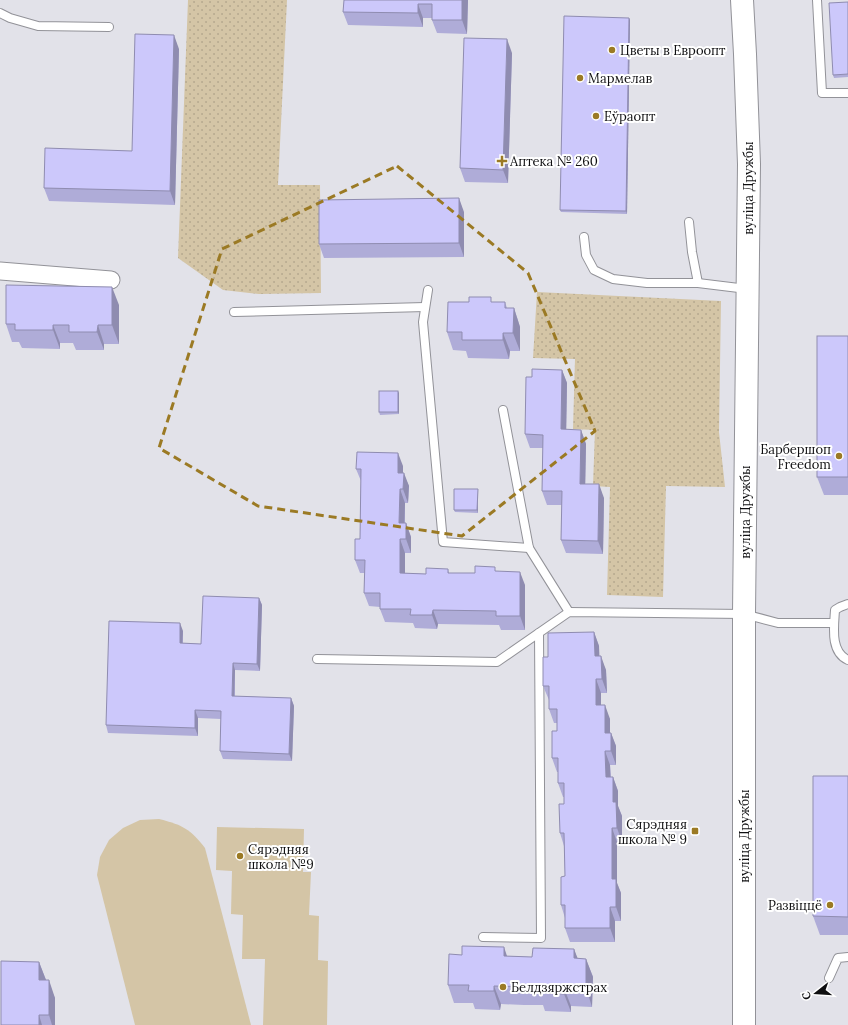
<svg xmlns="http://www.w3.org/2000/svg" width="848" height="1025" font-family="Lora,serif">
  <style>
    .grass { fill: url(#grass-dots) }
    .pitch { fill: #d4c5a6 }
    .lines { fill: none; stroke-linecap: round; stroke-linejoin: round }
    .lane-casing { stroke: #929298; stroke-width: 10 }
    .street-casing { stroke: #929298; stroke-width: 19 }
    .primary-casing { stroke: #929298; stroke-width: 24 }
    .lane { stroke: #fff; stroke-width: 8 }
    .street { stroke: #fff; stroke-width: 17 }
    .primary { stroke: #fff; stroke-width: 22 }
    .wall { fill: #afacd8 }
    .shaded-wall { fill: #8f8cb0 }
    .building { fill: #ccc8fb; stroke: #8f8cb0 }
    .marked { fill: none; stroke: #9b7a24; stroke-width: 3; stroke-dasharray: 8 5; stroke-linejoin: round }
    .poi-dot { fill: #9b7a24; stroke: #fff; stroke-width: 1.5 }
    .labels { text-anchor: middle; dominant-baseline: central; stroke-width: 4; stroke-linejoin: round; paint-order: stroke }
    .poi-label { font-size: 13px; fill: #0f0f11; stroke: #fff; text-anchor: start }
    .street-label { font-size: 13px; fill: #0f0f11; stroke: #fff }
  </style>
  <defs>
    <pattern id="grass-dots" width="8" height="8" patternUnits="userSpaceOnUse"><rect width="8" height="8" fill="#d4c5a6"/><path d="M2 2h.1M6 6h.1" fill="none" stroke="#b5a88e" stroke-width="1.8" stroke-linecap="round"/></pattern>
  </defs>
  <rect width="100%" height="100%" fill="#e2e2e9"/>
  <g class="grass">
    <polygon points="188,0 287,0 278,185 320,185 321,293 259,294 223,290 178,258"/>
    <polygon points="537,292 721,301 719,432 725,487 666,486 663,597 607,595 610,487 593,486 595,430 573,429 575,359 533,358"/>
  </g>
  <g class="pitch">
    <path d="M159,819C183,825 190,829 205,848L251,1025H135L97,875L100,857L109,840L123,828L140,820Z"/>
    <polygon points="217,827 304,829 303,872 311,872 309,915 319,916 318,960 328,961 327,1025 263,1025 265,959 242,959 243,915 231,914 232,871 216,870"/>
  </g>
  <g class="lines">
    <defs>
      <g id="lane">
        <polyline points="817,0 822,93 848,93"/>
        <polyline points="0,13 10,18 38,26 109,27"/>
        <polyline points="689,222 692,252 698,283"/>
        <polyline points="584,237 586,255 594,270 613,279 647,283 698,283 747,289"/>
        <polyline points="428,290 423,322 443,542 529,548"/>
        <polyline points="234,312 425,307"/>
        <polyline points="503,410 529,548 569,612"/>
        <path d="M848,604L840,607L835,610C834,627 830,652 848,660"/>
        <polyline points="317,659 497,662 569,612 744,614 778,623 834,623"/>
        <polyline points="483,937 541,938 539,633"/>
        <polyline points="829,978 838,958 848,957"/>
      </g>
      <polyline id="street" points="0,271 111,280"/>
      <polyline id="primary" points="742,0 745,54 749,164 744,614 744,1025"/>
    </defs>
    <use href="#lane" class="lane-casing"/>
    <use href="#street" class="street-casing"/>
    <use href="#primary" class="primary-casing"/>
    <use href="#lane" class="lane"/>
    <use href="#street" class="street"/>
    <use href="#primary" class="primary"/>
  </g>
  <g class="wall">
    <polygon points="344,0 468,0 467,34 437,33 432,20 432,18 423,18 423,27 348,25 343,12"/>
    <polygon points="848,2 848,77 834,78 833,75"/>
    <polygon points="629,18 630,20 627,214 561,212 560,210"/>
    <polygon points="179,49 175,205 49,201 44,188 132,151"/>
    <polygon points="512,53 508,183 465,182 460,168"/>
    <polygon points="464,212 464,257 324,258 319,244"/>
    <polygon points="493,302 505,302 507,308 514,308 520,327 520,351 510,351 509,359 468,358 466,351 453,350 447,332"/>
    <polygon points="119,305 119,344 104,344 104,350 76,350 73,343 60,343 60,349 22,348 19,342 12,342 6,324"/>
    <polygon points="848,336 848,495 824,495 817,477"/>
    <polygon points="562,370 567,383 566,430 581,430 586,444 585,484 604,498 603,554 566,553 561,540 562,505 547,505 542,491 543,448 530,448 525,434 532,377"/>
    <polygon points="399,393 399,414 380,415 379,412"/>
    <polygon points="403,466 403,473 409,486 408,503 405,503 405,523 406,523 411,537 411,553 405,553 405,573 426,574 448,569 449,573 475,573 496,571 525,585 525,630 501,630 499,625 438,624 437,629 415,628 413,623 385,622 380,609 380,607 369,606 364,593 365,573 360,573 355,560 360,539 361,481 356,469"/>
    <polygon points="478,489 478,513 455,512 454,510"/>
    <polygon points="259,598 262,605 260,671 235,670 235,696 291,698 294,706 292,761 223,759 220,751 221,719 198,718 198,736 108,733 106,725 183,631 183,643 201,644"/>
    <polygon points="594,632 599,646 599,656 606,670 607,693 601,693 601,705 610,719 610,733 611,733 616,746 616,765 610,765 611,777 613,777 618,791 618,806 622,816 622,842 617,842 617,883 621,893 621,921 615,921 615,942 570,942 565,928 565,918 561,905 565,876 564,846 560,833 564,804 564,797 563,797 558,783 558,772 557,772 552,758 557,731 557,723 554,723 549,709 549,700 543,686 548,657"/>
    <polygon points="848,776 848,935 820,935 813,916"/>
    <polygon points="574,949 577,958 586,959 593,977 592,1007 571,1006 571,1012 545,1011 543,1005 524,1005 501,1004 500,1010 475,1009 473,1003 454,1003 448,985 507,956 532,957"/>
    <polygon points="39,962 46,980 55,998 55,1025 1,1025"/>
  </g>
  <g class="shaded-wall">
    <polygon points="462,0 468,0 467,34 462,20"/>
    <polygon points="418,4 423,18 423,27 418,13"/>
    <polygon points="629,18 630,20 627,214 626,211"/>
    <polygon points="174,35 179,49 175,205 170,191"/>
    <polygon points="507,39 512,53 508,183 503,170"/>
    <polygon points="459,198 464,212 464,257 459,243"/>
    <polygon points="112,287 119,305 119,344 112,325"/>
    <polygon points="514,308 520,327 520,351 513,333"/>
    <polygon points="53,325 60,343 60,349 53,330"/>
    <polygon points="98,325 104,344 104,350 97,332"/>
    <polygon points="503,333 510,351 509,359 503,340"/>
    <polygon points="562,370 567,383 566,443 561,429"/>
    <polygon points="398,391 399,393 399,414 398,412"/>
    <polygon points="581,430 586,444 585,498 580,484"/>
    <polygon points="398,453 403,466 403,486 398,473"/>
    <polygon points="404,473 409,486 408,503 403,489"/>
    <polygon points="599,484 604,498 603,554 598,541"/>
    <polygon points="400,489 405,503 404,536 399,523"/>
    <polygon points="478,489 478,513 477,510"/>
    <polygon points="406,523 411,537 411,553 406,539"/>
    <polygon points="400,539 405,553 405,587 400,573"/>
    <polygon points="520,572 525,585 525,630 520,616"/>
    <polygon points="259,598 262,605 260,671 257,664"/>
    <polygon points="433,610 438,624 437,629 432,615"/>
    <polygon points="180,623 183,631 182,651 180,643"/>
    <polygon points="594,632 599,646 600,670 595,656"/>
    <polygon points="601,656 606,670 607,693 602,679"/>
    <polygon points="233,663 235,670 234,704 232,696"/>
    <polygon points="596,679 601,693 601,719 596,705"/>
    <polygon points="291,698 294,706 292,761 289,754"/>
    <polygon points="605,705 610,719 610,746 605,733"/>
    <polygon points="195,710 198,718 198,736 195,728"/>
    <polygon points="611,733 616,746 616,765 611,751"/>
    <polygon points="605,751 610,765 611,791 606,777"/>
    <polygon points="613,777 618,791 618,806 622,816 622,842 617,828 613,802"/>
    <polygon points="612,828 617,842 617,883 621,893 621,921 616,907 612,879"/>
    <polygon points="610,907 615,921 615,942 610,928"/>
    <polygon points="504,947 510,965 504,956"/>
    <polygon points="574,949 581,967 574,958"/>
    <polygon points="586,959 593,977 592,1007 586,988"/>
    <polygon points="39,962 46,980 39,980"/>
    <polygon points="49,980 55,998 55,1025 52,1025 49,1015"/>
    <polygon points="494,986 501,1004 500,1010 494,991"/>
    <polygon points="564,988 571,1006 571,1012 564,994"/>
    <polygon points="39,1015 42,1025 39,1025"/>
  </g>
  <g class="building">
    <polygon points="344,0 462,0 462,20 432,20 432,4 418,4 418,13 343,12"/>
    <polygon points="848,2 848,74 833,75 829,3"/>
    <polygon points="564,16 629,18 626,211 560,210"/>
    <polygon points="135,34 174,35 170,191 44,188 45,148 132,151"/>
    <polygon points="464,38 507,39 503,170 460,168"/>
    <polygon points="459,198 459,243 319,244 319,200"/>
    <polygon points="6,285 112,287 112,325 98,325 97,332 69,332 69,325 53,325 53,330 15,330 15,324 6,324"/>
    <polygon points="469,297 491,297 491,302 505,302 505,308 514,308 513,333 503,333 503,340 462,340 462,332 447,332 448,302 469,302"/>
    <rect x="817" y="336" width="31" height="141"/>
    <polygon points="532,369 562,370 561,429 581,430 580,484 599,484 598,541 561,540 562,491 542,491 543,435 525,434 526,377 532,377"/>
    <rect x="379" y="391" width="19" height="21"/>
    <polygon points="357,452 398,453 398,473 404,473 403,489 400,489 399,523 406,523 406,539 400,539 400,573 426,574 426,568 448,569 448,573 475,573 475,566 495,567 495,571 520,572 520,616 496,616 496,611 433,610 432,615 410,615 411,609 380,609 380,593 364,593 365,560 355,560 355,539 360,539 361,469 356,469"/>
    <polygon points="454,489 478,489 477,510 454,510"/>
    <polygon points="203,596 259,598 257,664 233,663 232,696 291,698 289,754 220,751 221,711 195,710 195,728 106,725 109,621 180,623 180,643 201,644"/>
    <polygon points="594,632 595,656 601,656 602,679 596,679 596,705 605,705 605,733 611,733 611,751 605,751 606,777 613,777 613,802 616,802 617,828 612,828 612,879 616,879 616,907 610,907 610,928 565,928 565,905 561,905 561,877 565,876 564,833 560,833 559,804 564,804 564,783 558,783 558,758 552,758 552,731 557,731 557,709 549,709 549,686 543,686 543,657 548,657 548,633"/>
    <polygon points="813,776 848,776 848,917 813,916"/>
    <polygon points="462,946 504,947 504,956 532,957 533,948 574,949 574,958 586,959 586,988 564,988 564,994 538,993 539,987 494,986 494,991 468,991 469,985 448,985 449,954 462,955"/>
    <polygon points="1,961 39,962 39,980 49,980 49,1015 39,1015 39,1025 1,1025"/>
  </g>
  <path class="marked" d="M397,166L528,273L595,431L462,536L258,506L159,448L222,249Z"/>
  <g class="poi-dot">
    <circle cx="612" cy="50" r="4"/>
    <circle cx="580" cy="78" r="4"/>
    <circle cx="596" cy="116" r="4"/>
    <path d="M500 155h4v4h4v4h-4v4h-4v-4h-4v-4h4z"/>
    <circle cx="839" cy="456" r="4"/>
    <rect x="691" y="827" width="8" height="8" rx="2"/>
    <circle cx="240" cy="856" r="4"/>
    <circle cx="830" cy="905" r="4"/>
    <circle cx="503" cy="987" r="4"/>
  </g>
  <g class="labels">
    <g class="poi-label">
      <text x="620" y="50">Цветы в Евроопт</text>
      <text x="588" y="78">Мармелав</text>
      <text x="604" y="116">Еўраопт</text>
      <text x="510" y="161">Аптека № 260</text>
      <text x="831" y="449" text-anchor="end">Барбершоп<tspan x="831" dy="15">Freedom</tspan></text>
      <text x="687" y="824" text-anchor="end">Сярэдняя<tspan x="687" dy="15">школа № 9</tspan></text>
      <text x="248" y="849">Сярэдняя<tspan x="248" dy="15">школа №9</tspan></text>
      <text x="822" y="905" text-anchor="end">Развіццё</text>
      <text x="511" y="987">Белдзяржстрах</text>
    </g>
    <g class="street-label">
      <text transform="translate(748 188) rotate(-90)">вуліца Дружбы</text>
      <text transform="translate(745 512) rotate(-90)">вуліца Дружбы</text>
      <text transform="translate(744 836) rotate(-90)">вуліца Дружбы</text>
    </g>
  </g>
  <g transform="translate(816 993) rotate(253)" stroke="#ffffff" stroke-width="3" paint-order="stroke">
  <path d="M0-3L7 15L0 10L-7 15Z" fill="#0f0f11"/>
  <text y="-6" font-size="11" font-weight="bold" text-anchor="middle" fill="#0f0f11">С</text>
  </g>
</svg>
